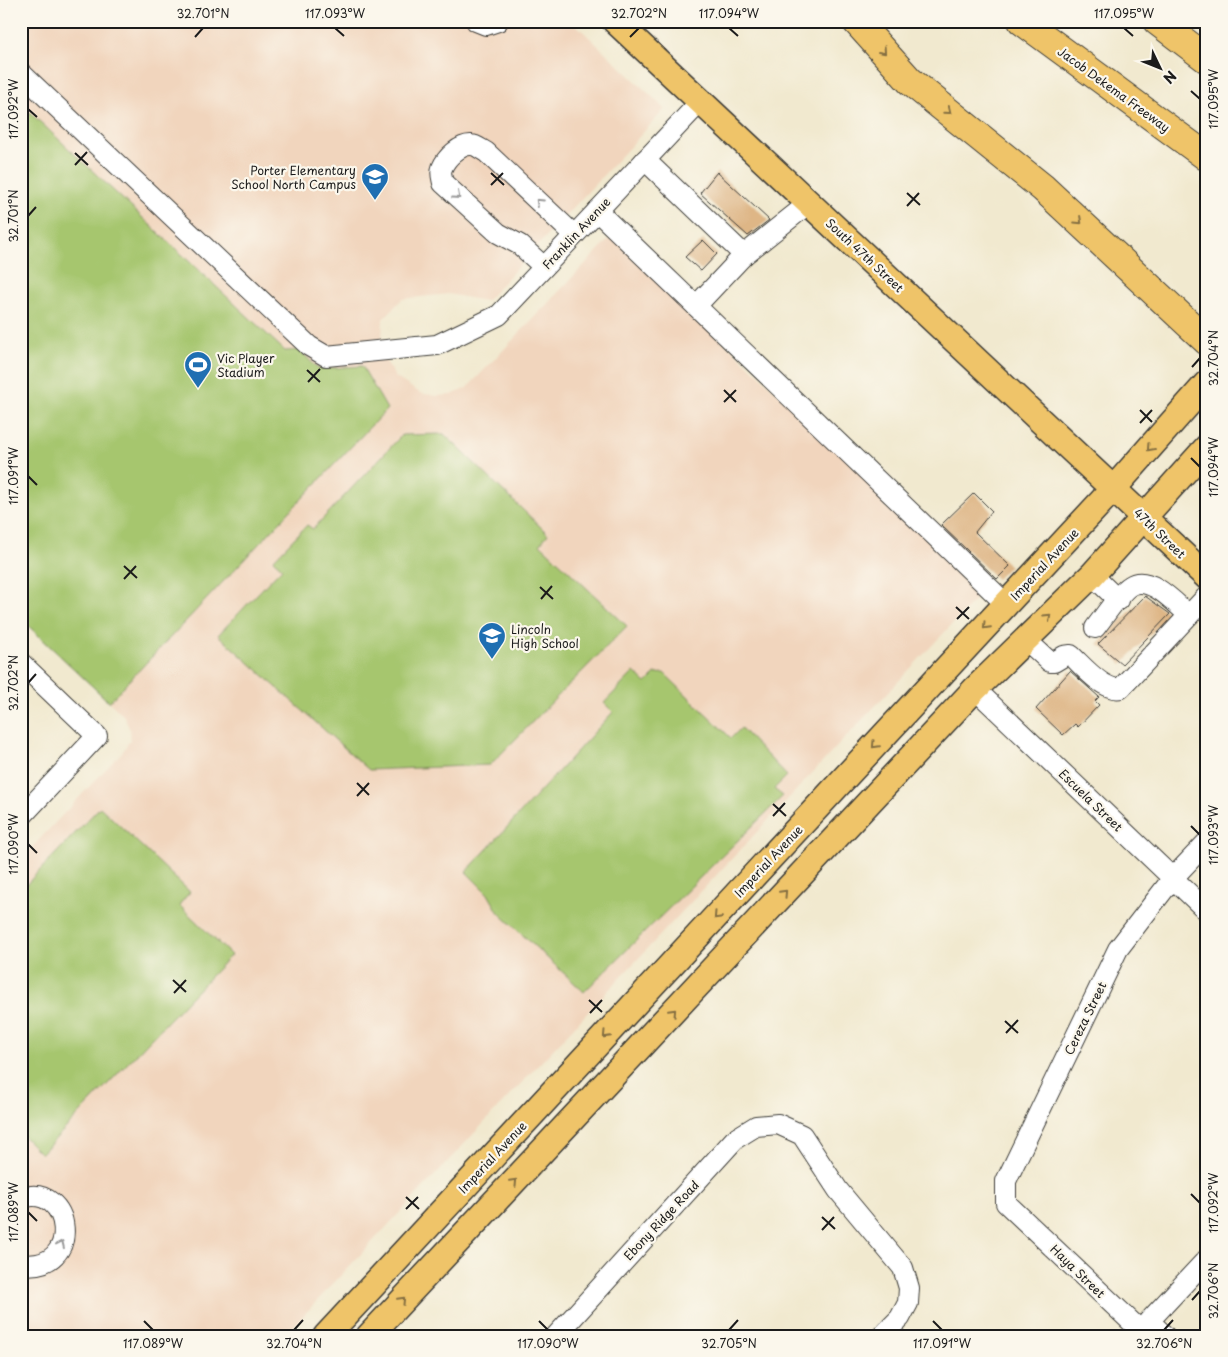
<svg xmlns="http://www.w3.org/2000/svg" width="1228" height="1357" font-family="'Playpen Sans',sans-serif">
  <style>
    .built { fill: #f1d5bd }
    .green { fill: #a6c66e; stroke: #617145 }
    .building { fill: #deb686 }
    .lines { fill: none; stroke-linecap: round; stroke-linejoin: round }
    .minor-casing { stroke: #3c3b37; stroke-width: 22 }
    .major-casing { stroke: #3c3b37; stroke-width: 28 }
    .highway-casing { stroke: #3c3b37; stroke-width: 30 }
    .minor { stroke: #fff; stroke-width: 20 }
    .major { stroke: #efc469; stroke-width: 25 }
    .highway { stroke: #efc469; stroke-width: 28 }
    .oneway { stroke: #867042 }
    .oneway2 { stroke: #999 }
    .ticks { fill: none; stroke: #1c1c1c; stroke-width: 2 }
    .labels { text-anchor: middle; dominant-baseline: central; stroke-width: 4.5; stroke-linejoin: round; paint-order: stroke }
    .street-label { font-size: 12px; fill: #1c1c1c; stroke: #fbf7ec }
    .poi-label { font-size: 12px; fill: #1c1c1c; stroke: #fbf7ec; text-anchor: start }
    .neatline { fill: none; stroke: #1c1c1c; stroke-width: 2 }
    .ticks-label { font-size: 12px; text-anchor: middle; fill: #1c1c1c }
  </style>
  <rect width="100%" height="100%" fill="#fbf7ec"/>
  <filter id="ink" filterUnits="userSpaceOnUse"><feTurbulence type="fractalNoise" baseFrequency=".02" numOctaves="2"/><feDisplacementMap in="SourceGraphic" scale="10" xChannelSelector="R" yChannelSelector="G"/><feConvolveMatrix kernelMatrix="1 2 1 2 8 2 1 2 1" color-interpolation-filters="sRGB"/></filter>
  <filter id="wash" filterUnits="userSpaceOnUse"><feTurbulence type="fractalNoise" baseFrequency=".0096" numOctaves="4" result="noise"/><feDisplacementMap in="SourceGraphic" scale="20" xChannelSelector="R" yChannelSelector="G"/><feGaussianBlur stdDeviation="1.12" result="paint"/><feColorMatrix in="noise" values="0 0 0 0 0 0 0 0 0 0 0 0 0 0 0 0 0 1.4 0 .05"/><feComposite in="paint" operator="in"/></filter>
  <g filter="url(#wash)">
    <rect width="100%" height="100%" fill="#f1e9cf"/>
    <polygon class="built" points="21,21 572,21 665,109 486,301 448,294 402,299 383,319 382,338 386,361 395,377 420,393 436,396 452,395 468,387 612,236 985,589 284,1336 21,1336 21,859 124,750 130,740 130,730 124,716 21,619"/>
    <g class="green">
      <polygon points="21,104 285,351 300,350 318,369 362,366 387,409 109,702 21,619"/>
      <polygon points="444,434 548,534 540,544 627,626 490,765 369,770 218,635 282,568 273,560 307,525 313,529 402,435"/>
      <polygon points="634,672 646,683 655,674 664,673 731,738 741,728 787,776 774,789 783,796 584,992 499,913 488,894 466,872 613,712 604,703"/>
      <polygon points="100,807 190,892 179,905 231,955 41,1154 21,1134 21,890"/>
    </g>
    <g id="blocks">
      <g class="building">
        <polygon points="717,172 769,220 748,236 700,193"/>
        <polygon points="703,240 717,254 701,271 685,257"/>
        <polygon points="974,493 992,511 975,532 1010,566 997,579 941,525"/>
        <polygon points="1145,596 1170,614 1122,664 1098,644"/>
        <polygon points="1070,671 1099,697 1095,701 1099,705 1078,727 1075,724 1063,735 1036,709"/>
      </g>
    </g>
  </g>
  <g filter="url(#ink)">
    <use href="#blocks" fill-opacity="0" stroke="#3c3b37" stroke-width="1"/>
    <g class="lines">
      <defs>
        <g id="minor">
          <polyline points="476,21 486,25 498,21"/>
          <polyline points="21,73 309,346 326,356 437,345 499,315 701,101"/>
          <polyline points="645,160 744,255 809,203"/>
          <polyline points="597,211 1006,604"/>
          <path d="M544,267L520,245L498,233L443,183C442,178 440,173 442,168C446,158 460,144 472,145C476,145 482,150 486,152L574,235"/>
          <polyline points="696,306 744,255"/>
          <polyline points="1092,575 1118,600"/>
          <path d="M1095,628C1103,618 1121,591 1130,586C1149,573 1176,604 1189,615"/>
          <path d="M1025,639L1050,662H1054L1064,656L1071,655C1083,666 1104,692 1121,688L1207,596"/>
          <polyline points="21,663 97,736 21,817"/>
          <polyline points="975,689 1207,911"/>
          <path d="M21,1198C72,1181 84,1273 21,1264"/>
          <polyline points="1149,1321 1165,1336"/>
          <polyline points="1140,1330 1006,1203 1006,1181 1118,949 1173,878 1207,842"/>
          <polyline points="556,1336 735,1139 756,1126 778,1124 802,1135 838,1190 903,1268 909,1288 908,1303 900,1318 882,1336"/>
          <polyline points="1135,1336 1207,1259"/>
        </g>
        <g id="major">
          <polyline points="615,21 1207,577"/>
          <polyline points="326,1336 1114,488 1207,383"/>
          <polyline points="369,1336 975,689 1092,575 1207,447"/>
        </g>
        <g id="highway">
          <polyline points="856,21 910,81 1043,188 1207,341"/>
          <polyline points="1022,21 1207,157"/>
          <polyline points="1157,21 1207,59"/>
        </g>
      </defs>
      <use href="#minor" class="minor-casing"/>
      <use href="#major" class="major-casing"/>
      <use href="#highway" class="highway-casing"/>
      <use href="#minor" class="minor"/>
      <use href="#major" class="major"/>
      <use href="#highway" class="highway"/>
    </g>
    <defs><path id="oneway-chevron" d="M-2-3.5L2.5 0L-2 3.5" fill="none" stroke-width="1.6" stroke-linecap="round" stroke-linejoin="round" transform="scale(1.25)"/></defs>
    <g class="oneway">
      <use href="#oneway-chevron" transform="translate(883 51) rotate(48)"/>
      <use href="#oneway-chevron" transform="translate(948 111) rotate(39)"/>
      <use href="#oneway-chevron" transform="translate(1079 221) rotate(43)"/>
      <use href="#oneway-chevron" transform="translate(1150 448) rotate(132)"/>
      <use href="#oneway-chevron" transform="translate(1048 617) rotate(-43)"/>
      <use href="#oneway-chevron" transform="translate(986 626) rotate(133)"/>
      <use href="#oneway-chevron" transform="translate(875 745) rotate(133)"/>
      <use href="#oneway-chevron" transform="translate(784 893) rotate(-47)"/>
      <use href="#oneway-chevron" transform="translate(717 916) rotate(133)"/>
      <use href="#oneway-chevron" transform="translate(673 1012) rotate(-47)"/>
      <use href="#oneway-chevron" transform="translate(606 1035) rotate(133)"/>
      <use href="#oneway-chevron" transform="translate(514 1182) rotate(-47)"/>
      <use href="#oneway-chevron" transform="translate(402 1300) rotate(-47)"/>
    </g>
    <g class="oneway2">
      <use href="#oneway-chevron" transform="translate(457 196) rotate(42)"/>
      <use href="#oneway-chevron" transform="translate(539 202) rotate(-137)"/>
      <use href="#oneway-chevron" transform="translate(61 1244) rotate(-65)"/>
    </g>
  </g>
  <path class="ticks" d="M335,28L344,36M729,28L738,36M1124,28L1133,36M195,37L203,28M630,37L639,28M1191,91L1200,99M28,109L37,117M75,153L88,165M75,165L87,152M491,173L504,185M491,185L503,173M907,193L920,205M907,206L919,193M28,216L36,207M1192,367L1200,358M307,370L320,382M308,382L320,369M724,390L736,402M724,402L736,390M1140,410L1152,422M1140,423L1152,410M1191,458L1200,467M28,476L37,485M124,566L137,578M124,579L136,566M540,587L553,599M541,599L552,586M956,607L969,619M957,619L969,607M28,683L36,674M357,783L369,795M357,796L369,783M773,804L786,816M773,816L785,803M1191,826L1200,835M28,844L37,853M173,980L186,992M174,993L186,980M589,1000L602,1012M590,1013L602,1000M1005,1021L1018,1033M1006,1033L1018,1020M1191,1194L1200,1203M406,1197L419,1209M406,1209L418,1197M28,1212L37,1221M822,1217L835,1229M822,1230L834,1217M1192,1300L1200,1291M144,1321L153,1330M539,1321L548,1330M933,1321L942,1330M294,1330L303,1320M729,1330L738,1320M1164,1330L1173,1320"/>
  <defs>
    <symbol id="school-pin" viewBox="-11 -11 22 30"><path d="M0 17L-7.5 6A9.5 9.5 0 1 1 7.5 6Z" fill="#1f6fb2" stroke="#fbf7ec"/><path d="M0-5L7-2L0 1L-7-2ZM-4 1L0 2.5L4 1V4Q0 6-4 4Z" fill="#fff"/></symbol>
    <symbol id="stadium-pin" viewBox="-11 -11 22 30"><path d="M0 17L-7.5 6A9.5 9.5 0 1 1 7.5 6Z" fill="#1f6fb2" stroke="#fbf7ec"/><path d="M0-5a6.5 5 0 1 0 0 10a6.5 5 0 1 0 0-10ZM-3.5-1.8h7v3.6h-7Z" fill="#fff"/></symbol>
  </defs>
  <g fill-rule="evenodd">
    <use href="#school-pin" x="359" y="161" width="32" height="43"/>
    <use href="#stadium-pin" x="182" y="349" width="32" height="43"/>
    <use href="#school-pin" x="476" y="620" width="32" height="43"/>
  </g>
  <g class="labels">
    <g class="street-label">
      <text transform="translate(1114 89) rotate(36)">Jacob Dekema Freeway</text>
      <text transform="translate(576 233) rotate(-47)">Franklin Avenue</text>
      <text transform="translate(865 255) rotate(43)">South 47th Street</text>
      <text transform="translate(1160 533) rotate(44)">47th Street</text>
      <text transform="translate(1044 564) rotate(-47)">Imperial Avenue</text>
      <text transform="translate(1091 800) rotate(44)">Escuela Street</text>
      <text transform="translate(768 861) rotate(-47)">Imperial Avenue</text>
      <text transform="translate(1085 1018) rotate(-64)">Cereza Street</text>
      <text transform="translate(492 1157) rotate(-47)">Imperial Avenue</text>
      <text transform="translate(661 1220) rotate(-47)">Ebony Ridge Road</text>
      <text transform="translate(1078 1271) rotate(44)">Haya Street</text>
    </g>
    <g class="poi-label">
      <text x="356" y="170" text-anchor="end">Porter Elementary<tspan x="356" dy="14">School North Campus</tspan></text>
      <text x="217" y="358">Vic Player<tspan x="217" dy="14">Stadium</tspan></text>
      <text x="511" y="629">Lincoln<tspan x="511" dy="14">High School</tspan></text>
    </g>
  </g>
  <rect width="1228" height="1357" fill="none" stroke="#fbf7ec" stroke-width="55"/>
  <g transform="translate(1160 68) rotate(133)" stroke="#fbf7ec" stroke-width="4" paint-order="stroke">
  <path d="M0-4L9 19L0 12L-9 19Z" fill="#1c1c1c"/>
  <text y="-8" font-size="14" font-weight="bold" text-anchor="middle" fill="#1c1c1c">N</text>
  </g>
  <rect x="28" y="28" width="1172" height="1302" class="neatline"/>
  <g class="ticks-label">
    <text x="203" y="18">32.701°N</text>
    <text x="335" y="18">117.093°W</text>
    <text x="639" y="18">32.702°N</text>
    <text x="729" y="18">117.094°W</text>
    <text x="1124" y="18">117.095°W</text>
    <text transform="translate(1214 99) rotate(-90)" y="4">117.095°W</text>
    <text transform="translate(14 109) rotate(-90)" y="4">117.092°W</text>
    <text transform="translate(14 216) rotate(-90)" y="4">32.701°N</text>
    <text transform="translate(1214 358) rotate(-90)" y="4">32.704°N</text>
    <text transform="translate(1214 467) rotate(-90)" y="4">117.094°W</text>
    <text transform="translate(14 476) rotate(-90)" y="4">117.091°W</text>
    <text transform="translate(14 683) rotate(-90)" y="4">32.702°N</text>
    <text transform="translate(1214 835) rotate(-90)" y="4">117.093°W</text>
    <text transform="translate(14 844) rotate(-90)" y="4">117.090°W</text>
    <text transform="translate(1214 1203) rotate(-90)" y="4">117.092°W</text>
    <text transform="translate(14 1212) rotate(-90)" y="4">117.089°W</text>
    <text transform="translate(1214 1291) rotate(-90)" y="4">32.706°N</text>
    <text x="153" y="1348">117.089°W</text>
    <text x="294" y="1348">32.704°N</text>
    <text x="548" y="1348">117.090°W</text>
    <text x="729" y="1348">32.705°N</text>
    <text x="942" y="1348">117.091°W</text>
    <text x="1164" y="1348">32.706°N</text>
  </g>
</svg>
